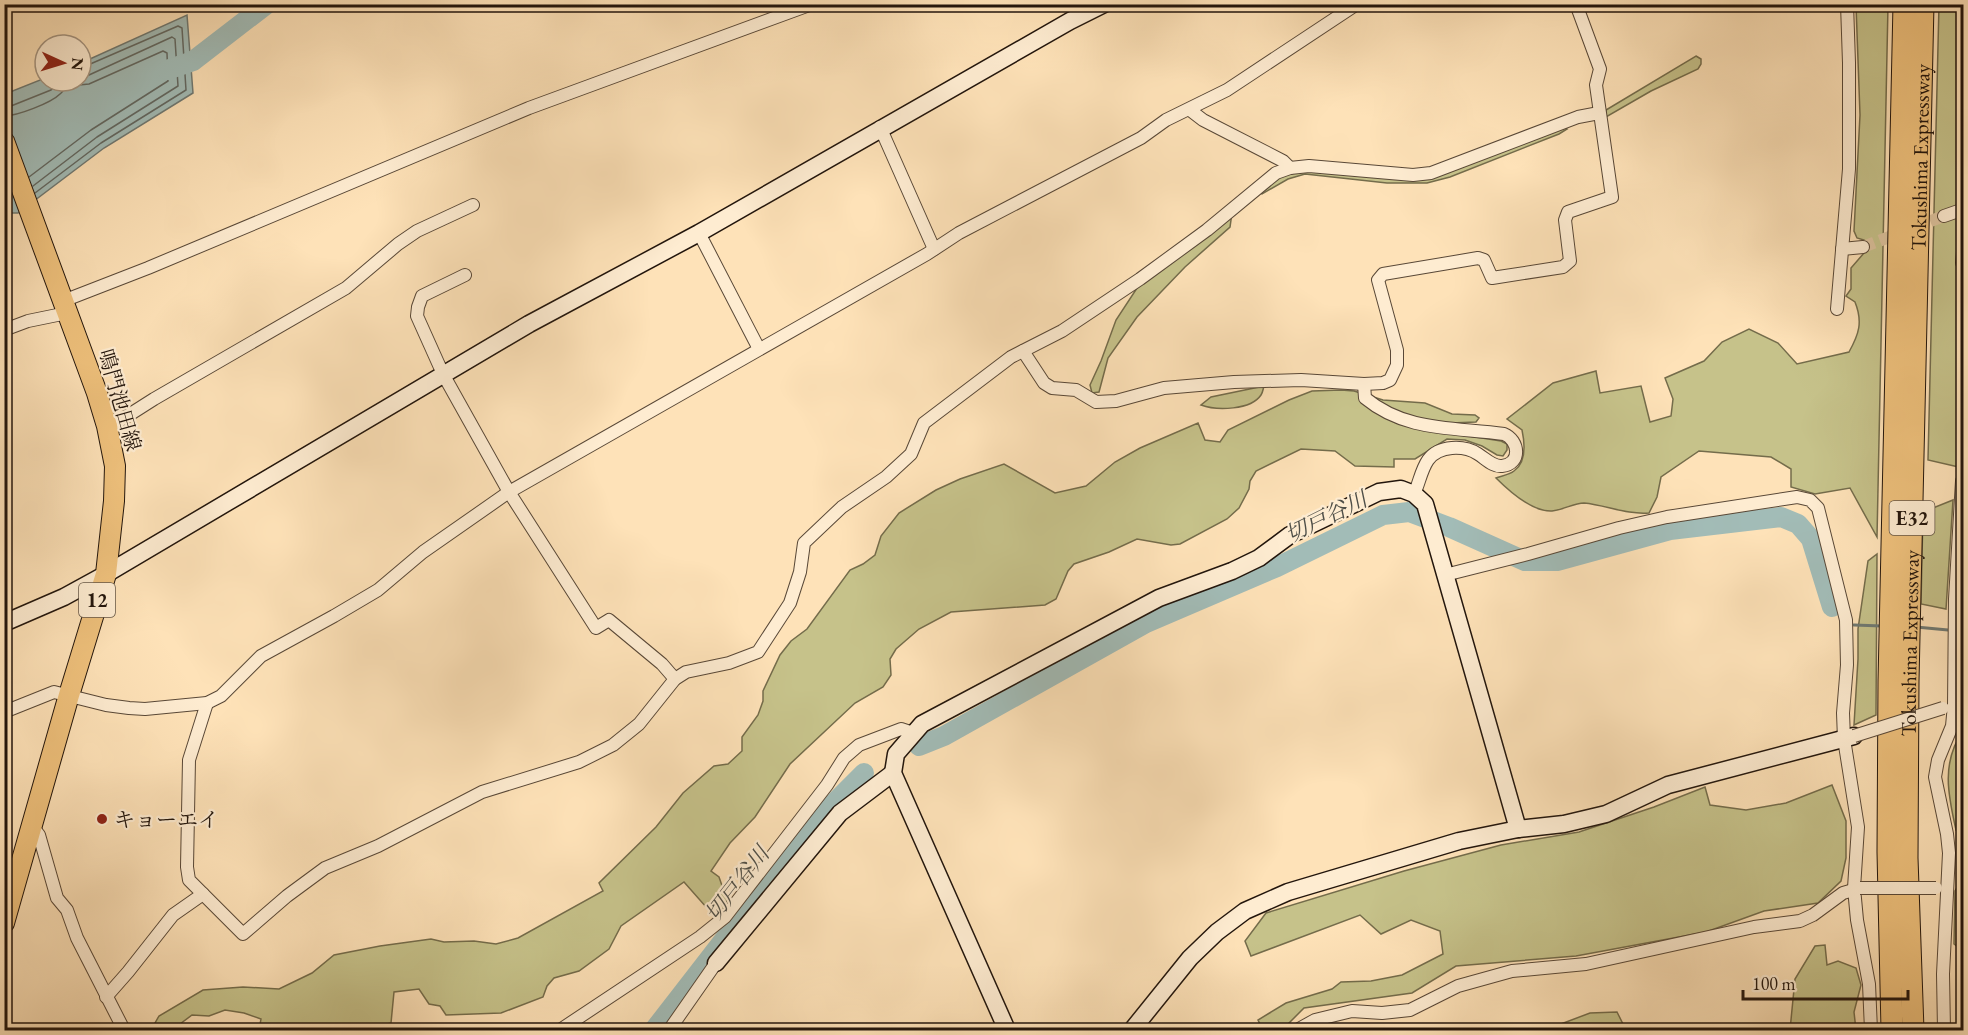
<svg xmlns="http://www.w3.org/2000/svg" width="1968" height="1035" font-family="'EB Garamond','Noto Serif JP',serif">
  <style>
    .green { fill: #c6c28a; stroke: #746c4b; stroke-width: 1.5 }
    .water { fill: #a2bcb7; stroke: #6f7973; stroke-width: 1.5 }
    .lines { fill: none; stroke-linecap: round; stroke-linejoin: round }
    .shore { stroke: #626862; stroke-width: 1.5 }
    .stream { stroke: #6f7973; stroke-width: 3 }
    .river { stroke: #a2bcb7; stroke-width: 20 }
    .street-tunnel { stroke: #ddc39e; stroke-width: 12; stroke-dasharray: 12 6; stroke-linecap: butt }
    .street-casing { stroke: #594837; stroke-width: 14 }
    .secondary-casing { stroke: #22150c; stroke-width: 19 }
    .primary-casing { stroke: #22150c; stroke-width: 22 }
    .highway-casing { stroke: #22150c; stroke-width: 23 }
    .street { stroke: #feecd1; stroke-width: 12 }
    .secondary { stroke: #feecd1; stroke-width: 16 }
    .primary { stroke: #efc17c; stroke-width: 20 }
    .highway { stroke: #efc17c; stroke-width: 21 }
    .street-bridge-casing { stroke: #594837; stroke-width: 14; stroke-linecap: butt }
    .street-bridge { stroke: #feecd1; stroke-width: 12 }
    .poi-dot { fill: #8f2418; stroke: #feecd1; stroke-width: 2 }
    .labels { text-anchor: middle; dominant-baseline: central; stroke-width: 4.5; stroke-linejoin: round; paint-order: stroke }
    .shield { fill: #feecd1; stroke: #645647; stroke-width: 1.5 }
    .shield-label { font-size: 20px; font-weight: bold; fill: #22150c }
    .street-label { font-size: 21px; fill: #22150c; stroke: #feecd1 }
    .poi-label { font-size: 21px; fill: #22150c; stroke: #feecd1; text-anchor: start }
    .water-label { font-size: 22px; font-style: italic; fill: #4f4f48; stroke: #feecd1 }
  </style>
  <rect width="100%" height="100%" fill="#fee2b8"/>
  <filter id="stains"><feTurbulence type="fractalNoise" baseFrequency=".00333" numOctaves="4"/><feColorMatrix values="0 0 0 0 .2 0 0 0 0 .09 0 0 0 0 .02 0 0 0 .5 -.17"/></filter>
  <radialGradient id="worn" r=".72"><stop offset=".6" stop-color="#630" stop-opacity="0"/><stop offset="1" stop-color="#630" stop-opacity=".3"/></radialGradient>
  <g class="green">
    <path d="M1856,5H1888L1877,537L1850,488L1815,494L1791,487V469L1771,457L1699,451L1661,477L1657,497L1649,513C1627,515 1606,505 1584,503C1574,503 1563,510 1552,511C1533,512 1509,491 1496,478C1501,476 1509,475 1514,471C1527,462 1525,444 1522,430L1507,419L1553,383L1596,371L1600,393L1641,386L1650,422L1671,416L1673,399L1665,378L1704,361L1722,342L1749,329L1778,343L1797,364L1849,352C1859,334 1863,322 1855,302L1846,296L1851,289V268L1864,253V240L1857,238L1854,231L1860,115Z"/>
    <polygon points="1939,5 1963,5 1964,121 1958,230 1958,289 1963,287 1963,468 1928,460"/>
    <polygon points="1696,56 1701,59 1701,64 1698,69 1651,91 1606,117 1606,110"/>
    <polygon points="1563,127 1567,129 1559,134 1450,177 1427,183 1387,183 1305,174 1288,179 1262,194 1258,192 1276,179 1300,170 1408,180"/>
    <polygon points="1232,213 1230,227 1185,267 1137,317 1108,358 1099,392 1092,393 1090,385 1101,361 1116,320 1139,285"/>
    <path d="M1264,386C1263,389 1263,392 1261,395C1251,410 1217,411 1201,405L1211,397Z"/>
    <polygon points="1341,390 1354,391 1383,400 1425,403 1452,414 1475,415 1479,418 1476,422 1451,423 1443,432 1501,441 1507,444 1507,450 1503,456 1497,455 1482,446 1465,440 1447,439 1415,459 1394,459 1394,467 1355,466 1335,451 1301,449 1256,471 1250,481 1249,489 1239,508 1227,519 1180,544 1171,545 1137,539 1109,552 1074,564 1068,571 1056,599 1045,605 951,612 919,629 896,649 890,659 891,675 883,687 855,703 790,764 755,817 730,843 711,871 719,877 727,900 721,914 714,916 684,882 621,926 609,949 579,971 554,978 547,986 543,997 501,1013 446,1015 440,1006 429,1004 419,989 394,992 391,1023 364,1030 259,1030 261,1019 244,1013 225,1010 209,1016 192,1015 180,1024 182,1030 151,1030 159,1016 203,990 243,987 279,989 312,973 334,955 380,946 431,939 444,942 474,941 496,944 518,938 603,891 599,883 656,827 683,793 714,766 728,764 742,751 742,737 758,715 763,701 763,691 780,655 791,641 807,629 850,570 863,564 875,555 881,536 899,513 936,490 960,479 1004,464 1055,493 1086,486 1115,462 1140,448 1198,423 1205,440 1220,442 1228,430 1289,400 1312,391"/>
    <polygon points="1953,500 1946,609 1921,604 1923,512"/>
    <polygon points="1877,554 1876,715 1854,725 1858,659 1858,629 1868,561"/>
    <path d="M1963,731V827L1956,830C1948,795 1941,762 1963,731Z"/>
    <polygon points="1832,785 1846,821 1846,858 1841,881 1818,903 1764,911 1706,932 1576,956 1456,966 1412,993 1304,1008 1282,1030 1263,1030 1258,1020 1286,1003 1332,989 1341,982 1371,981 1402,975 1443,954 1440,931 1411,920 1381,934 1360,915 1251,956 1245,941 1266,913 1404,871 1501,845 1579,832 1654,807 1705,787 1710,805 1746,810 1786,803"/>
    <polygon points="1961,880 1963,880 1963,951 1954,944 1955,891"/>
    <polygon points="1825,945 1827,965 1838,961 1856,968 1861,985 1854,1012 1856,1030 1790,1030 1795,979 1815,946"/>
    <polygon points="1617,1012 1626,1030 1545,1030 1590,1013"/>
  </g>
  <polygon class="water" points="187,15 193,93 104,148 18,213 5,213 5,94 45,78 45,81 81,81 81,63"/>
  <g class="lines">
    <g class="shore">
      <polyline points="4,107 11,106 51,90 58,81"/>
      <path d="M4,116C17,116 51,103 60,94C64,91 66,86 68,82L79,85L89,84L163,51L167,53L168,81L91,130L29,177"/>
      <polyline points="33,186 97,137 178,86 175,39 172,37 89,75 81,76"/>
      <polyline points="35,193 101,143 186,90 182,28 178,26 81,68"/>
    </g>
    <g class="stream">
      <polyline points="1854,625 1882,626"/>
      <polyline points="1916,627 1948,630"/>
    </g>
    <g class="river">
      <polyline points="167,70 193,61 267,4"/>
      <polyline points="919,746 944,736 1146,623 1277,567 1383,515 1409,512 1449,527 1525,561 1557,561 1670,530 1781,517 1798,524 1811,539 1832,607"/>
      <polyline points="654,1030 816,821 864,773"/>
    </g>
    <polyline class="street-tunnel" points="1863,247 1944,216"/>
    <defs>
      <g id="street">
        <polyline points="1190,110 1203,120 1283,161 1290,168"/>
        <polyline points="880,127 934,249"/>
        <polyline points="1944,216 1964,209"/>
        <polyline points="699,233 759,349"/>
        <polyline points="1842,249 1863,247"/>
        <polyline points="1962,263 1964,241"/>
        <polyline points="465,275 422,296 418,307 417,316 443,374 509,492 596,628 609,620 662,664 675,679"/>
        <polyline points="63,301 148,268 529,108 812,4"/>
        <polyline points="1837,309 1849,169 1849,63 1847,4"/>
        <polyline points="4,330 28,321 67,313"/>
        <polyline points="1023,351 1044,383 1052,388 1076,390 1096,402 1116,401 1164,388 1234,382 1301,380 1364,384 1383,383 1390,380 1397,365 1397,350 1378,280 1383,274 1478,258 1484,260 1492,278 1563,267 1570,261 1565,220 1568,212 1612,197 1596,85 1600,69 1576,4"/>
        <path d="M1364,384L1365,398C1406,432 1454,427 1504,434C1519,440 1522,464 1502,466C1493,467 1486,459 1478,454C1464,445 1439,445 1428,460C1421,470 1419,484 1414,494"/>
        <polyline points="107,426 121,420 154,399 346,288 398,244 417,231 473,205"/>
        <polyline points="1445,575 1528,554 1619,528 1667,517 1797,497 1810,500 1818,508 1846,620 1847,665 1843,713 1844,739 1858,827 1854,888 1857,920 1869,984 1871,1030"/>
        <polyline points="207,703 189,760 187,867 189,880 243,934 287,896 325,868 378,846 482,792 579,762 613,745 639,724 675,679 686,672 729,663 758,652 790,603 800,572 804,543 842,507 886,477 911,454 924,423 1011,357 1062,331 1140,279 1207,230 1276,173 1290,168 1309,166 1413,175 1431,173 1578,117 1599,113"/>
        <polyline points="4,712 54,692 106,705 129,708 145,709 207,703 221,696 261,656 334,616 378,590 423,552 509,492 927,254 959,233 1141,138 1166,120 1227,90 1357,4"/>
        <polyline points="32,826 39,835 57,898 67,910 77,938 124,1030"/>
        <polyline points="106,997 128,972 173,915 203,894"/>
        <polyline points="560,1030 700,937 725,917 827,785 844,758 859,745 901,729 913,733"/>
        <polyline points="671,1030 672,1026 716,963"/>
        <polyline points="1297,1030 1315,1020 1352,1011 1382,1013 1410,1010 1458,986 1512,971 1586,964 1754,927 1800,921 1813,915 1843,893 1860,888"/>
        <polyline points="1944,1030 1943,974 1949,853 1947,834 1935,777 1938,760 1952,726 1954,705 1955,599 1962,481"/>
      </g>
      <g id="secondary">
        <polyline points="4,623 64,597 106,574 529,324 699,233 1070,21 1104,4"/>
        <polyline points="716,963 840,813 893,773"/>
        <polyline points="1007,1030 893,773 896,754 922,724 1159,598 1232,571 1259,558 1290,535 1379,492 1401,489 1414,494 1425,504 1518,829"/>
        <polyline points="1132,1030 1190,958 1217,932 1245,911 1288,892 1459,841 1518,829 1564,824 1606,814 1668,785 1854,736"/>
      </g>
      <polyline id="primary" points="4,141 97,393 107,426 115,466 114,501 106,574 69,695 4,923"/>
      <g id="highway">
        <polyline points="1892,1030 1888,852 1889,681 1904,4"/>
        <path id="s1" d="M1913,1030L1907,858L1908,682L1923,4"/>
      </g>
    </defs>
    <use href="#street" class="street-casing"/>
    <use href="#secondary" class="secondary-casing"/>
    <use href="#primary" class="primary-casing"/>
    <use href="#highway" class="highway-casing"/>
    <use href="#street" class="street"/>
    <use href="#secondary" class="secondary"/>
    <use href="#primary" class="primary"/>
    <use href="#highway" class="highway"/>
    <defs>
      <g id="street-bridge">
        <polyline points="1854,736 1943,708"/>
        <polyline points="1860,888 1936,888"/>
      </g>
    </defs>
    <use href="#street-bridge" class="street-bridge-casing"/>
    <use href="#street-bridge" class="street-bridge"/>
  </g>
  <circle class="poi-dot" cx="102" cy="819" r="6"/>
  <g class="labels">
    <g class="shield">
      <rect x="1889.5" y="501" width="45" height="34" rx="4.5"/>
      <rect x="79" y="583" width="36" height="34" rx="4.5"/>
    </g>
    <g class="shield-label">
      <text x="1912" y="518">E32</text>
      <text x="97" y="600">12</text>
    </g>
    <g class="street-label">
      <text stroke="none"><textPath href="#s1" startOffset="873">Tokushima Expressway</textPath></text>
      <text transform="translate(120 400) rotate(74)">鳴門池田線</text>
      <text stroke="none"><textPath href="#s1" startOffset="387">Tokushima Expressway</textPath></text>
    </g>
    <g class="poi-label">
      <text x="114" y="819">キョーエイ</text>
    </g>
    <g class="water-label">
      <text transform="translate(1326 517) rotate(-26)">切戸谷川</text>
      <text transform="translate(737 884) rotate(-52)">切戸谷川</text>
    </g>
  </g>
  <rect width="1968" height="1035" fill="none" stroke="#fee2b8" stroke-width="24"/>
  <rect x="6" y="6" width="1956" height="1023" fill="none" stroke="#22150c" stroke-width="3"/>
  <rect x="12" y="12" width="1944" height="1011" fill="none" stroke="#22150c" stroke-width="1.5"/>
  <g transform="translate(63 63) rotate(94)"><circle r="28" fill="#feecd1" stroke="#a69682" stroke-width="1.5"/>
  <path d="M0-4.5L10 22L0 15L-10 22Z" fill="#8f2418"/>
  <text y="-9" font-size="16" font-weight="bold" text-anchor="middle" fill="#22150c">N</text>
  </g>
  <path d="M1743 990v9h165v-9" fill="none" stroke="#22150c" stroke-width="3"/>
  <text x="1752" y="990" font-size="18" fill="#22150c" stroke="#feecd1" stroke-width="4.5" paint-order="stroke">100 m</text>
  <rect width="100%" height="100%" filter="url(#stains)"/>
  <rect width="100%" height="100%" fill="url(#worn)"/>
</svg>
